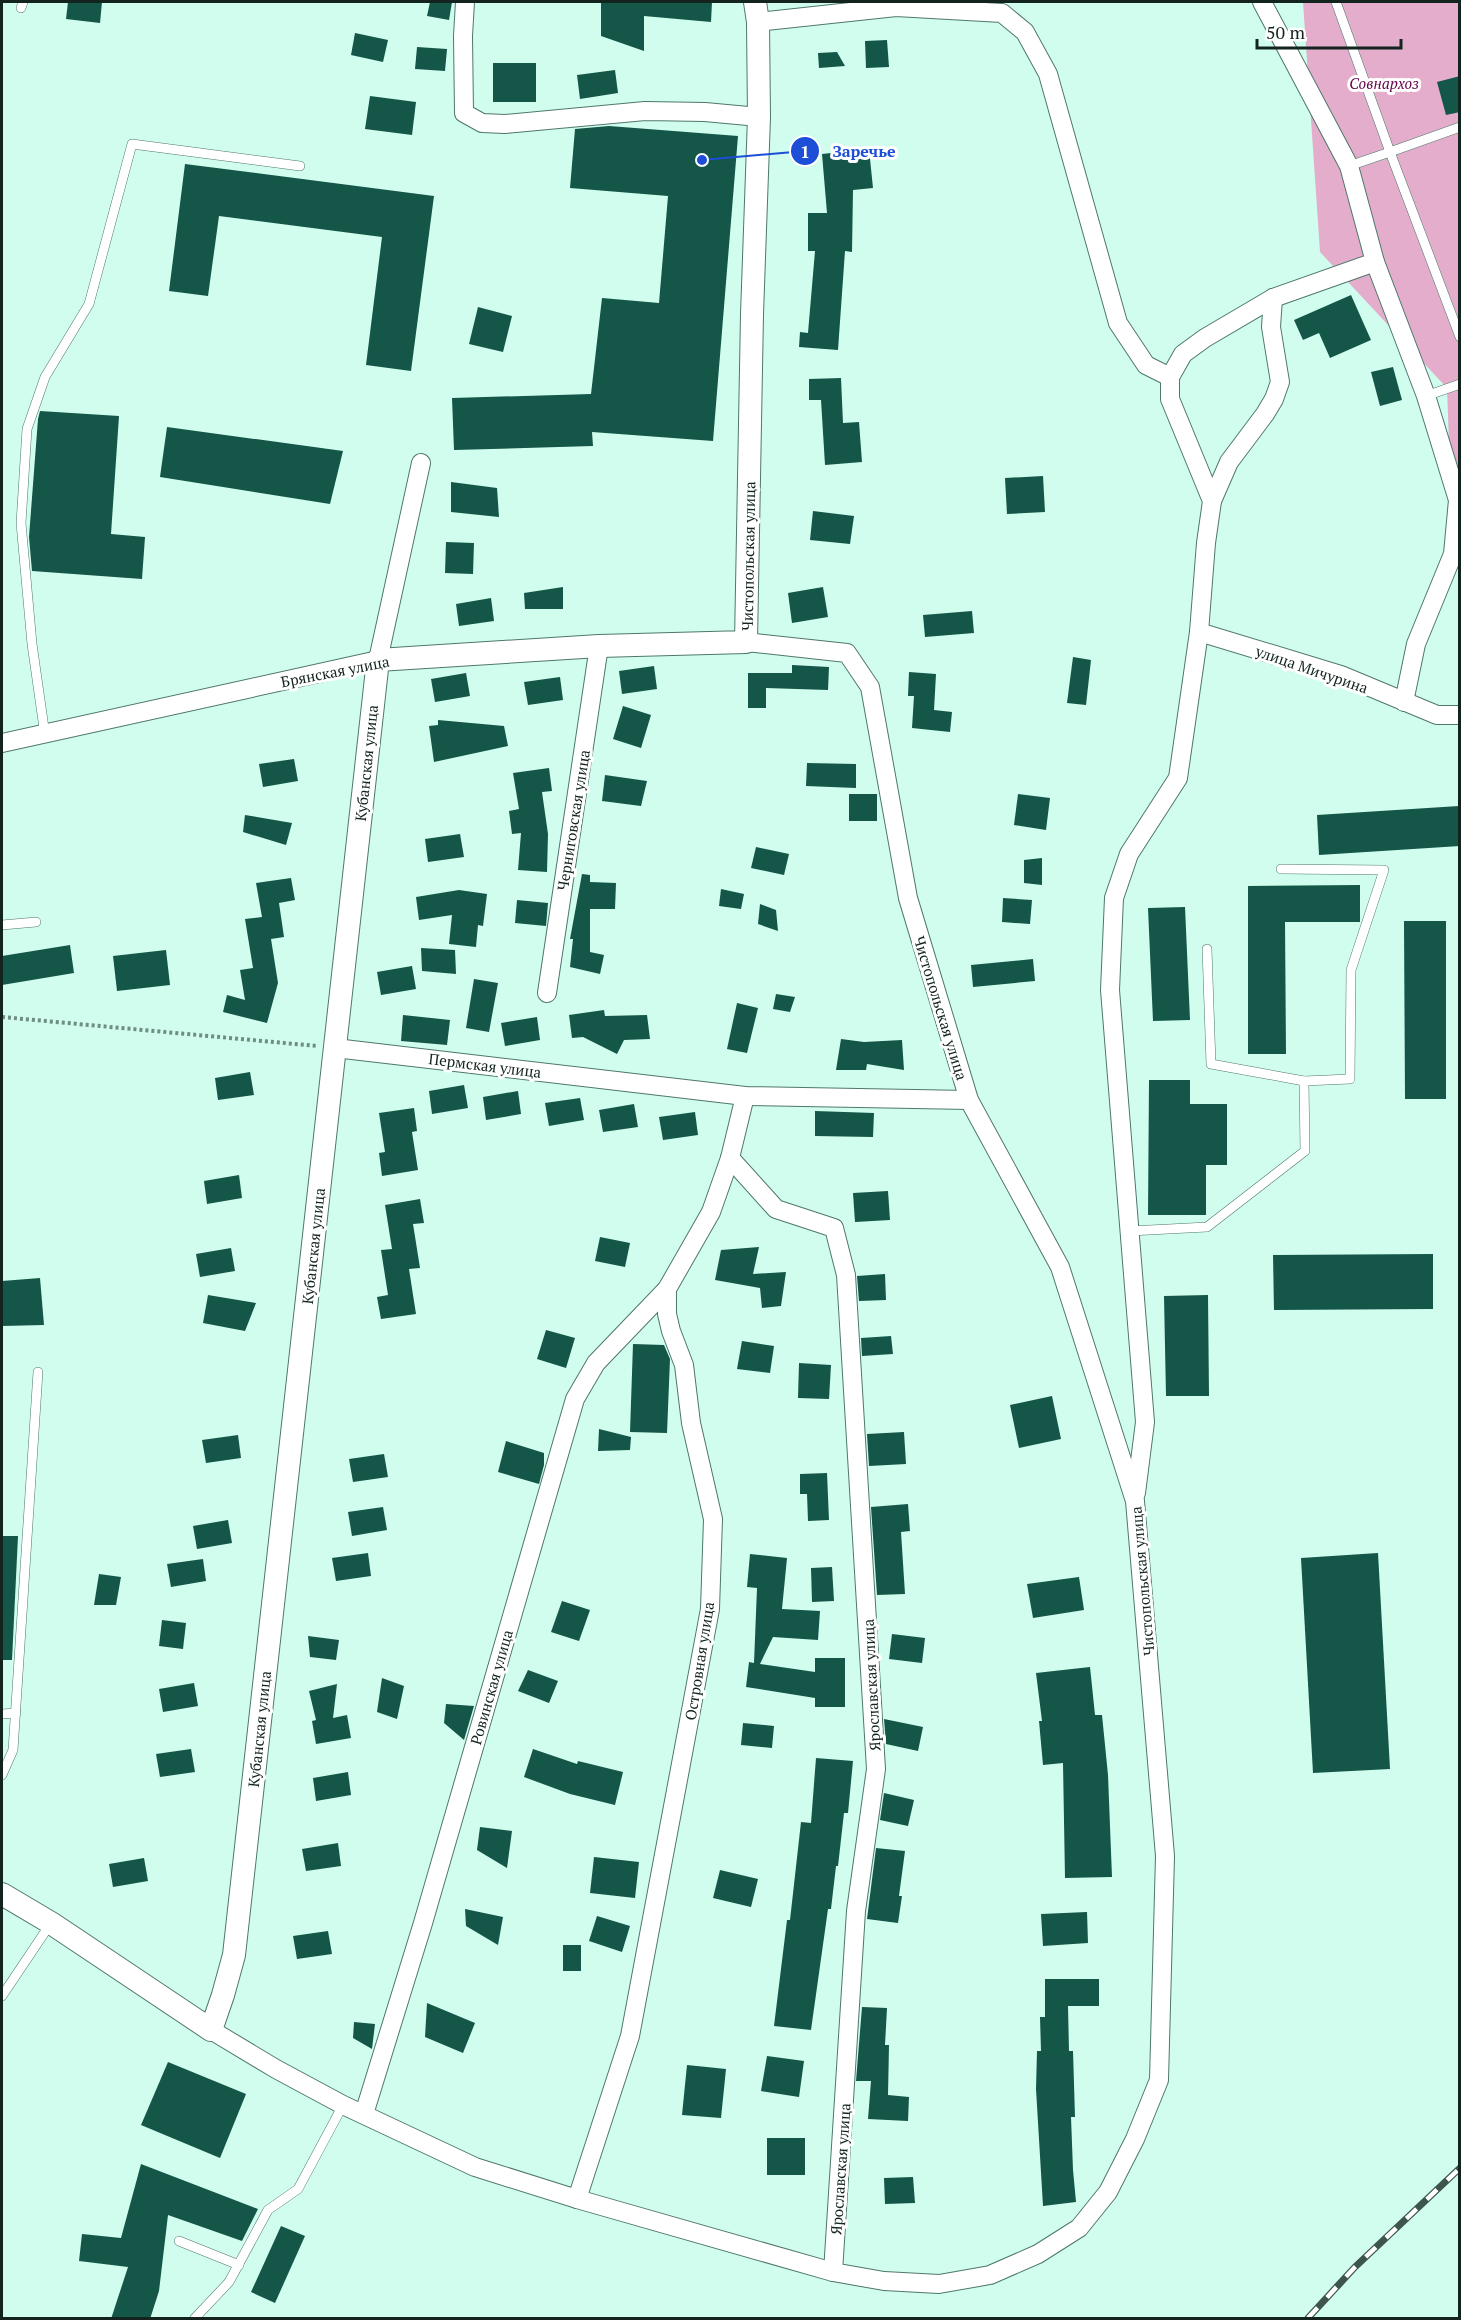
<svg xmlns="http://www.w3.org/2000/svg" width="1461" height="2320" font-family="'PT Serif',serif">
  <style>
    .green { fill: #e4adcb }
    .building { fill: #145647 }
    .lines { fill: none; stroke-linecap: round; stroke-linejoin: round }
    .service-casing { stroke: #4f776c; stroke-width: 10 }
    .minor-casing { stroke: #4f776c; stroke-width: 20 }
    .tertiary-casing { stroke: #4f776c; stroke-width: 24 }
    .path { stroke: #6f8d83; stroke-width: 4; stroke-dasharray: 3 3; stroke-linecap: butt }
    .service { stroke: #fff; stroke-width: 9 }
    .minor { stroke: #fff; stroke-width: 18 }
    .tertiary { stroke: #fff; stroke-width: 22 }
    .rail-casing { stroke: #3e554e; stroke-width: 7 }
    .rail { stroke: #fff; stroke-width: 4.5; stroke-dasharray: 14; stroke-linecap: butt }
    .labels { text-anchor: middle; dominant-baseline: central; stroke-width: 6; stroke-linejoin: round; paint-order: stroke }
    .park-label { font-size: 15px; font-style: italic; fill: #66024a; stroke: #fff }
    .street-label { font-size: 15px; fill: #13241f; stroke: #fff }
    .leader { fill: none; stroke: #1d4ed8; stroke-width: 2 }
    .callout-dot { fill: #1d4ed8; stroke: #fff; stroke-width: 2 }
    .mark-label { font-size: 18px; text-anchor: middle; font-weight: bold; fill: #fff }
    .callout-label { font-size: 16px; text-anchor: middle; font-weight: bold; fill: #1d4ed8; stroke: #fff; stroke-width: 6; stroke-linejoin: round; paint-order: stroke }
  </style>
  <rect width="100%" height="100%" fill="#d1fdef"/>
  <polygon class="green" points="1303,2 1459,2 1459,560 1453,554 1447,388 1320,252"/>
  <g class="building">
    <polygon points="68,2 102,2 100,23 66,19"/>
    <polygon points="430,2 452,2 449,20 427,16"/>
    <polygon points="601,2 712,2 711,22 644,16 644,51 601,36"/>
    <polygon points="355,33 388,40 383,62 351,55"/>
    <polygon points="887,40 889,67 866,68 865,41"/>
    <polygon points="417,47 447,49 445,71 415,69"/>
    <polygon points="837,52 845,66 819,68 818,53"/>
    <rect x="493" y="63" width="43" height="39"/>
    <polygon points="615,70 618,93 580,99 577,75"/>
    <polygon points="1460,76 1460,112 1446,115 1437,82"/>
    <polygon points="370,96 416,102 412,135 365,129"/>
    <polygon points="609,126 738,136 713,441 592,432 593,446 454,450 452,398 591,394 602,298 659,303 668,196 570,188 575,129"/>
    <polygon points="869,149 873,188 853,190 852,252 845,251 838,350 799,347 800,332 808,333 815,251 808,251 808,213 827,213 822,154"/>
    <polygon points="185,164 434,196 411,371 366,365 382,237 219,216 208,296 169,291"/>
    <polygon points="1351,295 1371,340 1330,358 1319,333 1303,340 1294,320"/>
    <polygon points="478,307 512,316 503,352 469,344"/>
    <polygon points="1393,367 1402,400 1380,406 1371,372"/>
    <polygon points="841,378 843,423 859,422 862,462 825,465 821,400 809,400 809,379"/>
    <polygon points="40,411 119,416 111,534 145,537 142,579 32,571 29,537 38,419"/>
    <polygon points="167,427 343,451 330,504 160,477"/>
    <polygon points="1043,476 1045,512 1007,514 1005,478"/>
    <polygon points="451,482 497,488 499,517 451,512"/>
    <polygon points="813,511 854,516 850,544 810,540"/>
    <polygon points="446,542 474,543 473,574 445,573"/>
    <polygon points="563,587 563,609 525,609 524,593"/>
    <polygon points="823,587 828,617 792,623 788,593"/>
    <polygon points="491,598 494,621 459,626 456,604"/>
    <polygon points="972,611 974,633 925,637 923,615"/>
    <polygon points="1073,657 1091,660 1086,705 1067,703"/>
    <polygon points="792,665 829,667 828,690 766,688 766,708 748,708 748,673 792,673"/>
    <polygon points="654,666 657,689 622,694 619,671"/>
    <polygon points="909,672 936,674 934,710 952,712 950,732 912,728 914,696 908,696"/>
    <polygon points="466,673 470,696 435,702 431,679"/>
    <polygon points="560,677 563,700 528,705 524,682"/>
    <polygon points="623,706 651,715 641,748 613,739"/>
    <polygon points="438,720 504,726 508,746 434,762 429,726 438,725"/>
    <polygon points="294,759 298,781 263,787 259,764"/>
    <polygon points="807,763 856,764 856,788 806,786"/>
    <polygon points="549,768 552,791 542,792 548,834 547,872 518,870 521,833 512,834 509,811 519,809 513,773"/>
    <polygon points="605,775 647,781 641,806 602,801"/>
    <rect x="849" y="794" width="28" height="27"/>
    <polygon points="1018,794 1050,798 1046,830 1014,825"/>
    <polygon points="1459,806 1460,846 1319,855 1317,815"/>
    <polygon points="245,815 292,823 286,845 243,832"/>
    <polygon points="460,834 464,857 428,862 425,839"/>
    <polygon points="756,847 789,854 784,875 751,868"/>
    <polygon points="1042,858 1042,885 1024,883 1024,860"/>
    <polygon points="582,874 590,875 590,882 616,883 615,909 590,909 590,952 604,955 600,974 570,967 573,939 570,939"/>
    <polygon points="291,878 295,900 279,903 284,937 271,939 278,983 267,1023 223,1012 227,995 245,1000 240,970 253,968 245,919 262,917 256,883"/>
    <polygon points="1360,885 1360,922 1285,922 1286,1054 1248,1054 1248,886"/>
    <polygon points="721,889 744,894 741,909 719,906"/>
    <polygon points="459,890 487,894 483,926 478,925 476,947 449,944 452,915 419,920 416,897"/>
    <polygon points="1003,898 1032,900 1030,924 1002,922"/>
    <polygon points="517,900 548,903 546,926 515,923"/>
    <polygon points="760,904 776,910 778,931 758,924"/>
    <polygon points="1185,907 1190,1020 1153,1021 1148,908"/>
    <polygon points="1404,921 1446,921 1446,1099 1405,1099"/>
    <polygon points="70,945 74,973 2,985 2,956"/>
    <polygon points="421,948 455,950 456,974 422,971"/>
    <polygon points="166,950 170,985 117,991 113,956"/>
    <polygon points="1033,959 1035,981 973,987 971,965"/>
    <polygon points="412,966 416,989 381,995 377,972"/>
    <polygon points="474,979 498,983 489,1032 466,1028"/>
    <polygon points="776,994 795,997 790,1012 773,1009"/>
    <polygon points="737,1003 758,1008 747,1053 727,1049"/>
    <polygon points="604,1010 605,1016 647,1015 650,1039 624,1040 617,1054 583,1037 572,1038 569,1015"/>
    <polygon points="403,1015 450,1020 447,1045 401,1041"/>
    <polygon points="537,1017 540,1040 505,1046 501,1023"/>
    <polygon points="841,1039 864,1042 902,1040 904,1070 867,1064 866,1070 836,1070"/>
    <polygon points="250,1072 254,1095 218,1100 215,1078"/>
    <polygon points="1149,1080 1190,1080 1190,1104 1227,1104 1227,1165 1206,1165 1206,1215 1148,1215"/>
    <polygon points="464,1085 468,1108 432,1114 429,1091"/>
    <polygon points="518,1091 521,1114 486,1120 483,1097"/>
    <polygon points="580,1098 584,1120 549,1126 545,1103"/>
    <polygon points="634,1104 638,1127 603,1132 599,1110"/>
    <polygon points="414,1108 417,1131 412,1132 418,1170 382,1176 379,1153 385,1152 379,1113"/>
    <polygon points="815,1111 874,1113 873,1137 815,1136"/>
    <polygon points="695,1112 698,1135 663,1140 659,1117"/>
    <polygon points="239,1175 242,1198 207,1204 204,1181"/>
    <polygon points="888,1191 890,1220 855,1222 853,1193"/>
    <polygon points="420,1199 424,1223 413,1224 420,1268 409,1269 416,1314 381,1319 377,1297 388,1295 381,1250 392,1249 385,1205"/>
    <polygon points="600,1237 630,1243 625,1267 595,1261"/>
    <polygon points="759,1247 753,1274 786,1272 781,1306 762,1308 760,1288 715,1280 721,1250"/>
    <polygon points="231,1248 235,1271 200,1277 196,1254"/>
    <polygon points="1433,1254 1433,1309 1274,1310 1273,1255"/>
    <polygon points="885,1274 886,1300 859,1301 857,1276"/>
    <polygon points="40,1278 44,1325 2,1326 2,1281"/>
    <polygon points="208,1295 256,1303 245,1331 203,1323"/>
    <polygon points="1208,1295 1209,1396 1166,1396 1164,1296"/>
    <polygon points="546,1330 575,1338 566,1368 537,1359"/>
    <polygon points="891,1336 893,1354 862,1356 861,1338"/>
    <polygon points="742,1341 774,1346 770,1373 737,1369"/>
    <polygon points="633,1344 664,1345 670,1359 667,1433 630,1432"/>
    <polygon points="799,1363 831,1365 829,1399 798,1398"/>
    <polygon points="1052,1396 1061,1439 1019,1448 1010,1405"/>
    <polygon points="599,1429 631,1437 630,1450 598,1451"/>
    <polygon points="904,1432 906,1464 869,1466 867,1434"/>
    <polygon points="238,1435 241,1458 206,1463 202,1440"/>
    <polygon points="506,1441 544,1453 544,1465 539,1484 498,1472"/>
    <polygon points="384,1454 388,1477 353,1482 349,1459"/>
    <polygon points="827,1473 829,1520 808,1521 807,1494 800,1494 800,1474"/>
    <polygon points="908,1504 910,1531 901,1532 905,1594 877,1595 871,1507"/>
    <polygon points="383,1507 387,1530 352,1536 348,1512"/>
    <polygon points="228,1520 232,1543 197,1549 193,1526"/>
    <polygon points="2,1536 18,1536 12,1660 2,1660"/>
    <polygon points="368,1553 371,1576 336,1581 332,1558"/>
    <polygon points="1378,1553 1390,1769 1313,1773 1301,1558"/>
    <polygon points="750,1554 787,1558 782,1609 820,1611 818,1640 773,1637 760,1664 815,1672 815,1658 845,1658 845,1707 815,1707 815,1698 746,1687 749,1662 754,1663 757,1588 747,1587"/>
    <polygon points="203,1559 206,1581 171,1587 167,1564"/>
    <polygon points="832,1567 834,1601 812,1602 811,1568"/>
    <polygon points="99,1574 121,1577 116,1605 94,1605"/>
    <polygon points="1079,1577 1084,1610 1033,1618 1027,1584"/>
    <polygon points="562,1601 590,1610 579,1641 551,1632"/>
    <polygon points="162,1620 186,1623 183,1649 159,1646"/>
    <polygon points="892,1634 925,1638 922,1663 889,1659"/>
    <polygon points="308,1636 339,1640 336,1660 310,1657"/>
    <polygon points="1090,1667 1095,1715 1102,1715 1108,1775 1112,1877 1065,1878 1063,1763 1043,1765 1039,1721 1042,1721 1036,1673"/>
    <polygon points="528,1670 558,1681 549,1703 518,1691"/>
    <polygon points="382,1678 404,1686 397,1719 377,1712"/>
    <polygon points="194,1683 198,1706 163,1712 159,1689"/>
    <polygon points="337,1684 333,1718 347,1715 351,1738 316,1744 312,1721 316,1720 309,1691"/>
    <polygon points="446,1704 474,1706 464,1740 444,1723"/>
    <polygon points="884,1719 923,1727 918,1751 886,1744"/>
    <polygon points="743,1723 774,1726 772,1748 741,1745"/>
    <polygon points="191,1749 195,1772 160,1777 156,1754"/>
    <polygon points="533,1749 577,1764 578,1761 623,1772 615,1805 570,1794 524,1777"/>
    <polygon points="816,1758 853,1761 848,1813 844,1813 838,1866 836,1866 831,1909 828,1909 811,2030 774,2026 787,1920 790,1920 801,1822 811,1823"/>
    <polygon points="348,1772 351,1795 316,1801 313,1778"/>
    <polygon points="884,1793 914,1800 908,1826 880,1820"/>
    <polygon points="480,1827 512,1831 507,1868 477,1850"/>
    <polygon points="338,1843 341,1866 306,1871 302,1849"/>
    <polygon points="876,1848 905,1851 899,1896 902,1896 898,1923 867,1919"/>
    <polygon points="594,1857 639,1862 635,1898 590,1893"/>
    <polygon points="144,1858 148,1881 113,1887 109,1864"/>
    <polygon points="720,1870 758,1879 751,1907 713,1898"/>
    <polygon points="465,1909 503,1917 498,1945 466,1926"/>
    <polygon points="1087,1912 1088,1943 1043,1946 1041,1914"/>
    <polygon points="597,1916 630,1926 622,1952 589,1941"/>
    <polygon points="328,1931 332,1954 297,1959 293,1936"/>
    <rect x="563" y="1945" width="18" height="26"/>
    <polygon points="1045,1979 1099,1979 1099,2006 1068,2006 1069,2051 1073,2051 1075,2117 1071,2117 1073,2170 1076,2202 1043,2206 1036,2089 1037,2051 1041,2051 1040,2017 1045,2017"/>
    <polygon points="427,2003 475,2023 463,2053 425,2037"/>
    <polygon points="862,2007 887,2008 885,2045 889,2045 888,2095 909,2097 908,2121 868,2119 871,2081 856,2081"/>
    <polygon points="354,2022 375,2024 372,2049 353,2038"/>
    <polygon points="767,2056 804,2061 799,2097 761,2091"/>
    <polygon points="168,2062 246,2094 220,2158 141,2125"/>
    <polygon points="687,2065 726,2069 721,2118 682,2115"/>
    <rect x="767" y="2138" width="38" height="37"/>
    <polygon points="141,2164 258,2209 242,2241 168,2215 159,2291 150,2319 111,2319 128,2267 79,2261 82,2234 121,2238"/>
    <polygon points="913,2177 915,2203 885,2204 884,2178"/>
    <polygon points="281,2226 305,2236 275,2303 251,2292"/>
  </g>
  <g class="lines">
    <defs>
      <g id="service">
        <polyline points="1336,2 1390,152 1460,127"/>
        <polyline points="21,8 23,2"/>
        <polyline points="1349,166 1390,152 1460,337"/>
        <polyline points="1426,396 1460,384"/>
        <polyline points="45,735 32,644 21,523 27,429 45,377 89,304 132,144 300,166"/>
        <polyline points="2,925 36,922"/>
        <polyline points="1207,949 1211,1064 1304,1081"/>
        <polyline points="1130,1231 1207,1227 1305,1151 1304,1081 1350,1079 1351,970 1384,870 1281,869"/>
        <polyline points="2,1714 16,1713"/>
        <polyline points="2,1775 13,1750 38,1372"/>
        <polyline points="2,1996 51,1923"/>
        <polyline points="179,2241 239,2265"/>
        <polyline points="195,2318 229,2282 268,2210 298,2189 343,2105"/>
      </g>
      <g id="minor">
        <polyline points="465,2 463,36 464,113 482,123 505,124 645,111 705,112 759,117"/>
        <polyline points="758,22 896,7 1002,13 1025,32 1048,74 1118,323 1146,365 1170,377"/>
        <polyline points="1375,262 1426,396 1458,500 1453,554 1416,644 1404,702"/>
        <polyline points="1212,501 1229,462 1265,414 1274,399 1280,382 1271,327 1273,298"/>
        <polyline points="1199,632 1341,675 1437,715 1460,715"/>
        <polyline points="2,743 378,660 421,463"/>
        <polyline points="547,993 599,646"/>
        <polyline points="335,1048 745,1096 969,1100"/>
        <polyline points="730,1158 776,1209 834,1228 846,1275 876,1769 856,1911 833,2272"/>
        <polyline points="1136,1493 1145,1422 1110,990 1114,898 1129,854 1178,778 1199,632 1206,543 1212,501 1170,399 1170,377 1183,354 1205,338 1273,298 1375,262 1349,166 1262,2"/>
        <polyline points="211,2030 276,2069 343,2105 475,2167 577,2199 833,2272 884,2281 939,2284 990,2275 1038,2254 1079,2228 1108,2192 1135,2139 1159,2080 1165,1856 1135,1501 1060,1267 969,1100 908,898 870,687 847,653 746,642"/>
        <polyline points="364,2114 423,1923 575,1399 596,1363 667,1289"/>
        <polyline points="577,2199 630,2036 710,1609 713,1519 691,1423 684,1365 671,1331 667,1314 667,1289 711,1212 730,1158 745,1096"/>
      </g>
      <polyline id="tertiary" points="2,1894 51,1923 211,2030 223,1995 234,1955 378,660 599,646 746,642 752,314 759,117 758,22 755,2"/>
    </defs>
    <use href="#service" class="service-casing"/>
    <use href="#minor" class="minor-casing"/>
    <use href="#tertiary" class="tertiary-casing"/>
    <polyline class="path" points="2,1017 317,1046"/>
    <use href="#service" class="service"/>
    <use href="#minor" class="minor"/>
    <use href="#tertiary" class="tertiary"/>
    <defs>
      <polyline id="rail" points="1308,2318 1355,2267 1460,2168"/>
    </defs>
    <use href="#rail" class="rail-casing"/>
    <use href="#rail" class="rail"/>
  </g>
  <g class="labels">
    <g class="park-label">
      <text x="1384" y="83">Совнархоз</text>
    </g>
    <g class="street-label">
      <text transform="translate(748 556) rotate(-89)">Чистопольская улица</text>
      <text transform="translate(1312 669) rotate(19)">улица Мичурина</text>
      <text transform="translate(335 671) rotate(-11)">Брянская улица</text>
      <text transform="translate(366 763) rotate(-84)">Кубанская улица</text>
      <text transform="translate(573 820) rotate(-81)">Черниговская улица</text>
      <text transform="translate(941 1008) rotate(73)">Чистопольская улица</text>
      <text transform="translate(485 1065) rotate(7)">Пермская улица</text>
      <text transform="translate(313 1246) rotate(-84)">Кубанская улица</text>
      <text transform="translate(1142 1581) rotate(-95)">Чистопольская улица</text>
      <text transform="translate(699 1661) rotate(-81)">Островная улица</text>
      <text transform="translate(871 1685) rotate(-93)">Ярославская улица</text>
      <text transform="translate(491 1687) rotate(-74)">Ровинская улица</text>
      <text transform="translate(259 1729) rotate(-84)">Кубанская улица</text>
      <text transform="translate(840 2169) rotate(-86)">Ярославская улица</text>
    </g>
  </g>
  <path class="leader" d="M702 160L805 151"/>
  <g class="callout-dot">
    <circle cx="702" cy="160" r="6"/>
    <circle cx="805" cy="151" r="15"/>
  </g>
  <g class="mark-label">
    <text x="805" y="158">1</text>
  </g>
  <g class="callout-label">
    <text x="864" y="157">Заречье</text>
  </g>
  <rect width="1461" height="2320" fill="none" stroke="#13241f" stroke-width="6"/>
  <path d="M1257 39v9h144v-9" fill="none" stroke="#13241f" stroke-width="3"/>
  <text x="1266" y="39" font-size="18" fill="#13241f" stroke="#ffffff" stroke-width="4.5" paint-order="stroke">50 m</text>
</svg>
